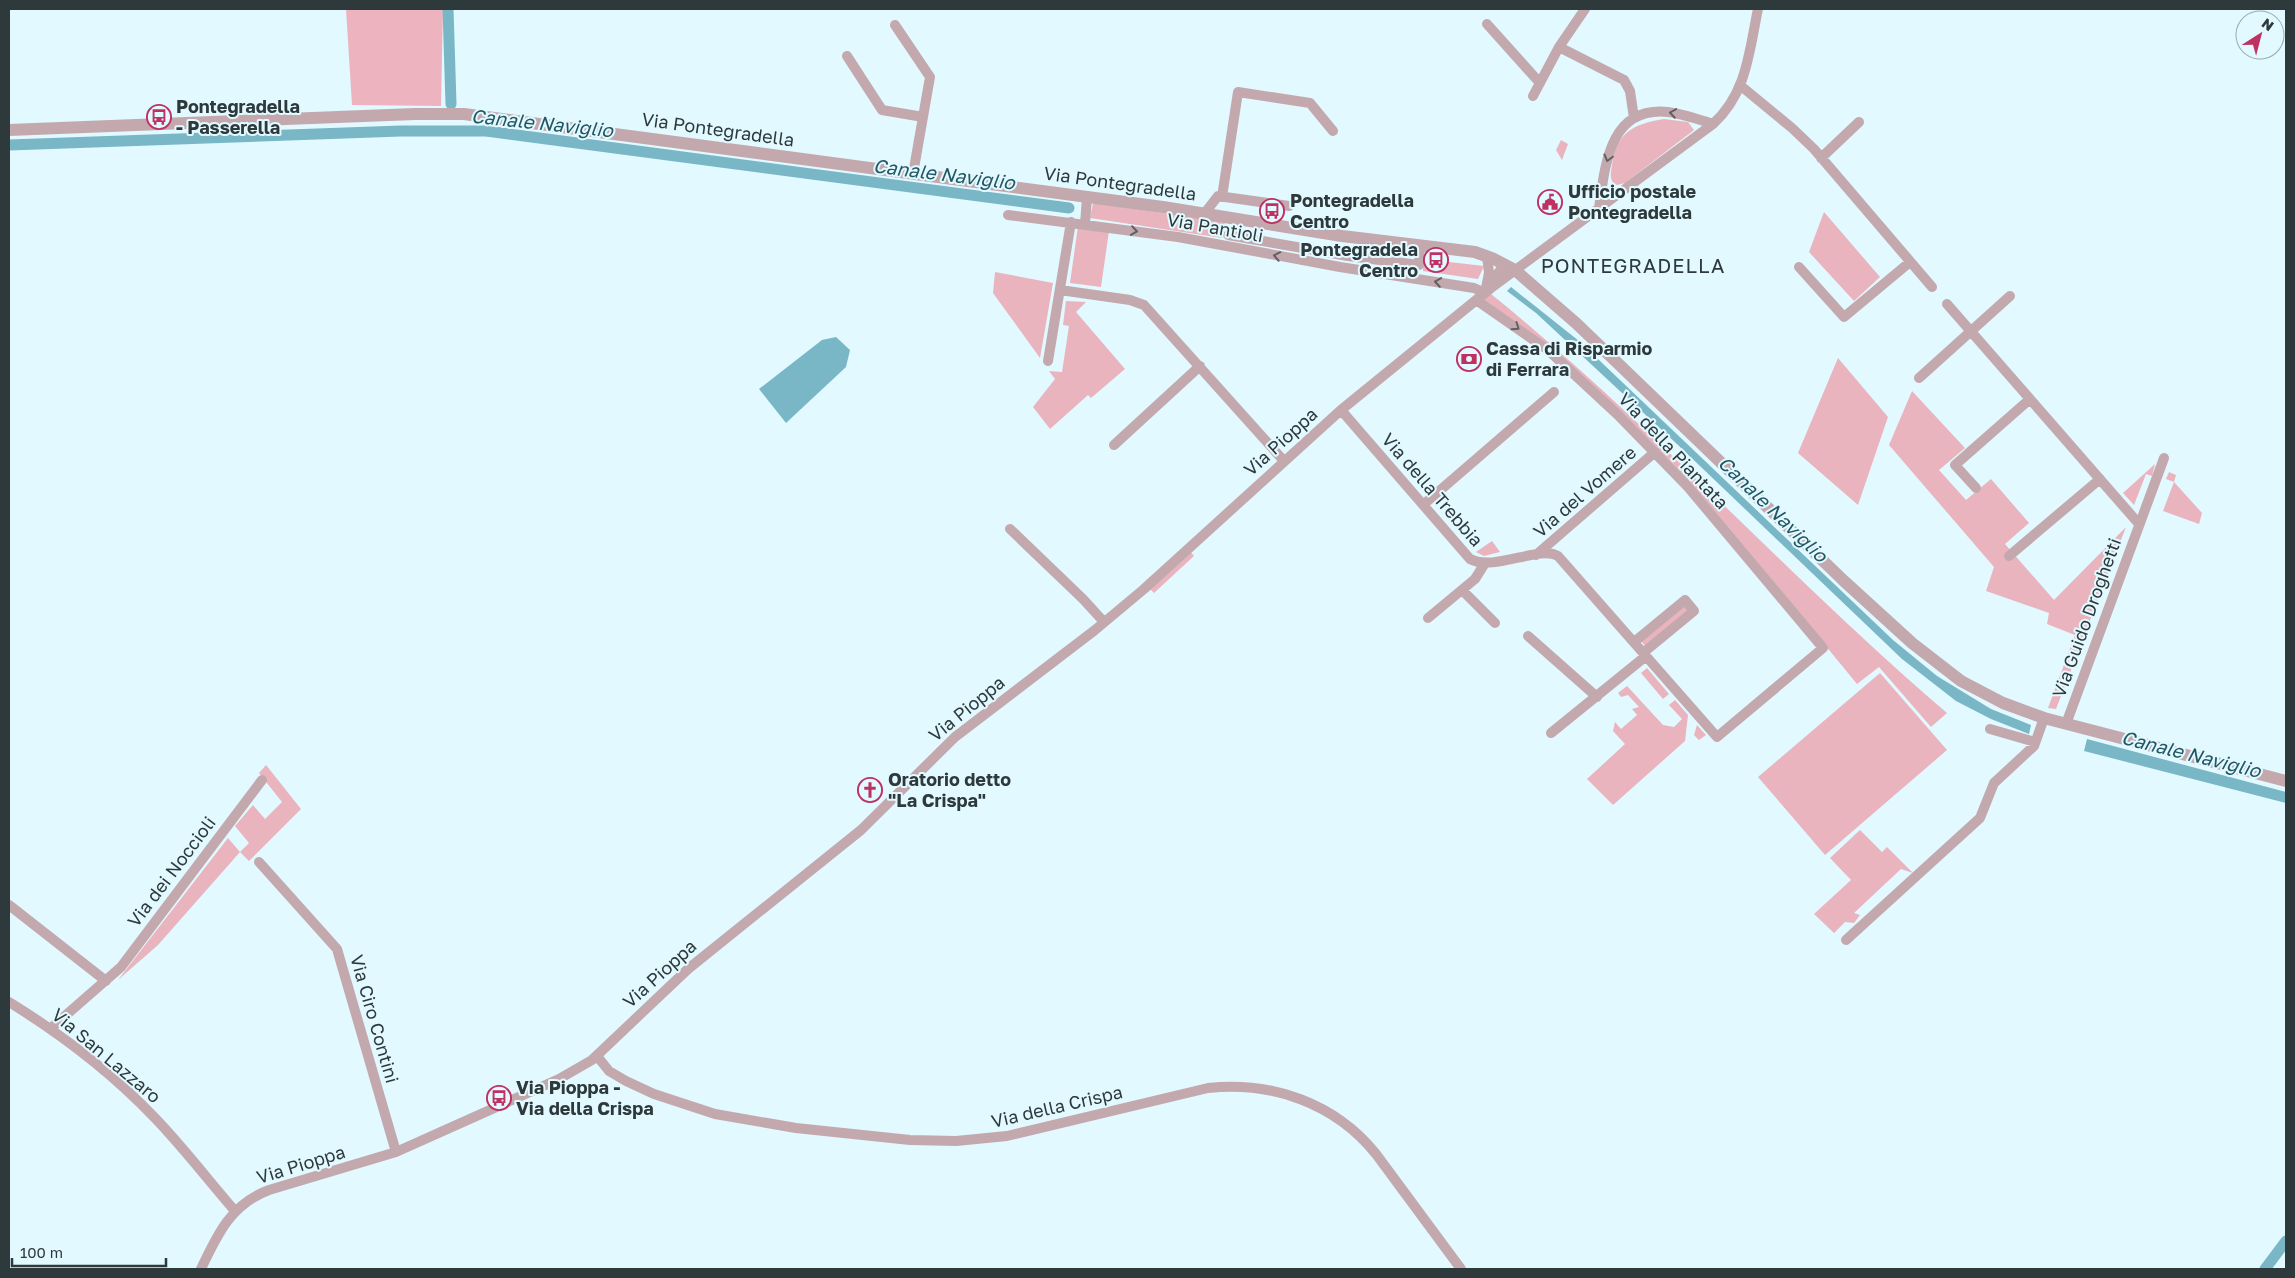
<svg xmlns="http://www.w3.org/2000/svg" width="2295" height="1278" font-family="'Golos Text',sans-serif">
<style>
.green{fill:#eab4bf}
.forest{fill:#edb4c0}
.water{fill:#79b7c7}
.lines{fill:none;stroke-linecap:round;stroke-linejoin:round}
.canal{stroke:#79b7c7;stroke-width:11}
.minor{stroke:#c3a9ae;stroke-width:10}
.tertiary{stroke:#c3a9ae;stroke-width:12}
.oneway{stroke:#626064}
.labels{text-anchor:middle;stroke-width:4;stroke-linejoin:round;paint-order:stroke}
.poi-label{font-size:18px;font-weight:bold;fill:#2e393c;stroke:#e1f9ff;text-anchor:start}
.street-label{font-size:18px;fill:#2e393c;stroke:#e1f9ff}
.water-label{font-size:19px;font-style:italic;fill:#225763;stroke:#e1f9ff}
.quarter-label{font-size:20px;letter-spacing:1px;fill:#2e393c;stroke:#e1f9ff}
</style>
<rect width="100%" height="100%" fill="#e1f9ff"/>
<path class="green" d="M1664,119L1688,122L1694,130L1625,183L1617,185L1614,184C1609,178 1611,172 1612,165C1617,132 1633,124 1664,119Z
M1561,140L1568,144L1562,160L1556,150Z
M1093,203L1225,222L1222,238L1090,218Z
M1824,212L1880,277L1854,301L1809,252Z
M1078,226L1109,231L1101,287L1070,283Z
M1423,259L1484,266L1478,279L1423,271Z
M995,272L1053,283L1040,358L993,293Z
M1491,294C1652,424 1790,579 1947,713L1931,727L1879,667L1857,684L1774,583L1669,461L1581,374L1480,299Z
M1066,301L1086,302L1076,312L1125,369L1091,398L1088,395L1050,429L1033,407L1055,379L1049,371L1062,372L1069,326L1063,325Z
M1838,358L1888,417L1858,505L1798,453Z
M1912,391L1965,448L1939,470L1966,500L1991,479L2029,523L2005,544L2054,600L2126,527L2056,709L2048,708L2075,635L2047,624L2049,613L1986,591L1994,567L1889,445Z
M2155,464L2152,476L2146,474L2134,505L2123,493Z
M2169,472L2176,475L2174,482L2202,513L2199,524L2163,511L2174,482L2166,479Z
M1492,541L1500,552L1484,556L1476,552Z
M1190,551L1194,556L1154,593L1150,589Z
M1684,605L1689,612L1646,647L1641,641Z
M1647,668L1669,694L1663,699L1641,673Z
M1880,673L1947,750L1825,855L1758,777Z
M1627,686L1663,725L1674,727L1682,719L1669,705L1675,700L1688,715L1685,741L1613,805L1587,779L1625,744L1613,731L1615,722L1621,729L1637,715L1632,709L1639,707L1628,695L1621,697L1618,693Z
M1697,725L1706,735L1699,740L1694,735Z
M266,765L301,809L249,861L240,852L158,945L118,980L228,838L240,852L249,843L235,826L253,805L265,819L282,802L259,773Z
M1860,830L1882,852L1887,847L1913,873L1901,869L1854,913L1860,915L1854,923L1845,922L1834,933L1814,914L1851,880L1830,858Z"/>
<path class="forest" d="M346,9H443L441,106L352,105Z"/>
<path class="water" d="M1511,287L1579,341L1893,640L1937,676L1991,709L2031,725L2029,734L1991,719L1956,701L1902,659L1678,445L1536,313L1507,291Z
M836,337L850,350L846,367L786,423L759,389L822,340Z
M2087,739L2286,792V803L2084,751Z"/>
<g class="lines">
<path class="canal" d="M448,9L451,104
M9,145L401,131H486L1069,208
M2265,1269L2286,1241"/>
<path class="minor" d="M1487,24L1540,83
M895,25L930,77L913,174
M1559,47L1624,80L1630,91L1634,118
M847,56L882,110L923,117
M1741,86L1792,128L1814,149L1932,287
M1533,96L1559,47L1585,9
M1821,158L1859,122
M1222,197L1238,92L1310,103L1333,131
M1599,208C1605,166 1609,106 1668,112C1683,114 1698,119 1713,124
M1204,214L1218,196L1289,206
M1008,215L1178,237L1340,267L1474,288L1485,293
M1085,224L1087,197
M1228,235L1348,256L1419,265L1420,245
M1799,267L1844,317L1910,262
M1489,285L1505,264
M1060,290L1130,300L1144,305L1284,461
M1485,293L1489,273L1487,256
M1947,304L2139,524
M1048,361L1071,222
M1919,378L2010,296
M1341,410L1470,559C1494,572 1539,545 1558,556L1717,737L1823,648L1688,487L1618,415L1548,350L1476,300
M1114,445L1200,366
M1976,488L1955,465L2030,399
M1423,505L1554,392
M1010,529L1083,599L1104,622
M1536,555L1655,452
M2009,556L2100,479
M1462,590L1495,623
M1428,618L1475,579L1485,563
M1528,636L1597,697
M1634,642L1685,600L1694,611L1643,653
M2066,724L2164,458
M1990,729L2035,742
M1551,733L1646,656
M259,862L337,949L396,1152
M9,905L106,981
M1846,940L1980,818L1994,783L2034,746L2044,718
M9,1002C61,1034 113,1074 155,1118C183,1147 208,1180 235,1211
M50,1029L121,967L262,780
M597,1056L609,1071L626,1081L654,1094L715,1114L796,1128L910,1140L956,1141L1007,1136L1208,1088C1272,1081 1335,1103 1376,1154L1461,1269
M201,1269C217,1235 231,1204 269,1190L396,1152L559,1079L592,1060L688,969L861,830L955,737L1095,630L1144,589L1341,410L1491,288L1713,124C1747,93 1749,52 1758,9"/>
<path class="tertiary" d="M9,130L415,114H464L1163,207L1342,236L1475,252L1494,259L1515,270L1577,324L1844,581L1912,643L1961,681L2003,703L2044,718L2286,781"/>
</g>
<defs><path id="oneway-chevron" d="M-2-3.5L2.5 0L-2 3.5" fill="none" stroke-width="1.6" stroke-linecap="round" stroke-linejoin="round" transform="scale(1.25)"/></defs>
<g class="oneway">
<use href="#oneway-chevron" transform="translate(1673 113) rotate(-171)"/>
<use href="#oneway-chevron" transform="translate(1608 158) rotate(105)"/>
<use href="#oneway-chevron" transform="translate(1134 231) rotate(8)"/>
<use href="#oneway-chevron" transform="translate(1277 256) rotate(-169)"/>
<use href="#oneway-chevron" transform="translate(1438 282) rotate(-171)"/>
<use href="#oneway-chevron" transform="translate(1516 327) rotate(35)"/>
</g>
<defs>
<symbol id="bus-ring" viewBox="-11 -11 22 22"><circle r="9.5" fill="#e1f9ff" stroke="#be3161" stroke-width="1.5"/><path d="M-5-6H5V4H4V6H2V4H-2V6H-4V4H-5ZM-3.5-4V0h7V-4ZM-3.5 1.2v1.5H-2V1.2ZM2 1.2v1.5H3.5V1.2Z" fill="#be3161"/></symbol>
<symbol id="civic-ring" viewBox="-11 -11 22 22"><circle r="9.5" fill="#e1f9ff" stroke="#be3161" stroke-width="1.5"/><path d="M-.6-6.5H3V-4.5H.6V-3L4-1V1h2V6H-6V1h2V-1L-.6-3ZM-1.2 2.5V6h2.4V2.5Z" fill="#be3161"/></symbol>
<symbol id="bank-ring" viewBox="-11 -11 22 22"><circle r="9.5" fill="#e1f9ff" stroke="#be3161" stroke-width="1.5"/><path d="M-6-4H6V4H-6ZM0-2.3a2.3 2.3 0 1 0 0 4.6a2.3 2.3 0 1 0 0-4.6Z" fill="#be3161"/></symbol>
<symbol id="church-ring" viewBox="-11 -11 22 22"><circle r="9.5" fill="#e1f9ff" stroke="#be3161" stroke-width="1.5"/><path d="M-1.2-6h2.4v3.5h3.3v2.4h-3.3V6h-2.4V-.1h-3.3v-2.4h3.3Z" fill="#be3161"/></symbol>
</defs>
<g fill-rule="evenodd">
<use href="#bus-ring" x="145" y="103" width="28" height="28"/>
<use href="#civic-ring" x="1536" y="188" width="28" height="28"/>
<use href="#bus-ring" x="1258" y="197" width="28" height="28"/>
<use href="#bus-ring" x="1422" y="246" width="28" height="28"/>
<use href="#bank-ring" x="1455" y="345" width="28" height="28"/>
<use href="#church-ring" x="856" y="776" width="28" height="28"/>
<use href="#bus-ring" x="485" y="1084" width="28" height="28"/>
</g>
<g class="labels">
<g class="poi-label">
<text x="176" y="113">Pontegradella<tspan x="176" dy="21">- Passerella</tspan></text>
<text x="1568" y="198">Ufficio postale<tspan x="1568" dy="21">Pontegradella</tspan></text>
<text x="1290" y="207">Pontegradella<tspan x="1290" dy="21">Centro</tspan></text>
<text x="1418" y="256" text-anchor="end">Pontegradela<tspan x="1418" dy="21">Centro</tspan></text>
<text x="1486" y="355">Cassa di Risparmio<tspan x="1486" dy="21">di Ferrara</tspan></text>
<text x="888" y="786">Oratorio detto<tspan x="888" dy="21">"La Crispa"</tspan></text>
<text x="516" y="1094">Via Pioppa -<tspan x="516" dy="21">Via della Crispa</tspan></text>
</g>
<g class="street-label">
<text transform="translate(718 130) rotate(8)" y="6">Via Pontegradella</text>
<text transform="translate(1120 184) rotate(8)" y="6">Via Pontegradella</text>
<text transform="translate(1215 228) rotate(10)" y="6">Via Pantioli</text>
<text transform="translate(1281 442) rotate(-42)" y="6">Via Pioppa</text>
<text transform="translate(1673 451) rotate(47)" y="6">Via della Piantata</text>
<text transform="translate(1432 490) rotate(49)" y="6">Via della Trebbia</text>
<text transform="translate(1585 492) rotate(-41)" y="6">Via del Vomere</text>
<text transform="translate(2087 618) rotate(-70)" y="6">Via Guido Droghetti</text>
<text transform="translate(967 709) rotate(-39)" y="6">Via Pioppa</text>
<text transform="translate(172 872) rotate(-53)" y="6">Via dei Noccioli</text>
<text transform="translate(660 974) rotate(-42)" y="6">Via Pioppa</text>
<text transform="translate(374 1019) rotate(74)" y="6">Via Ciro Contini</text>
<text transform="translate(106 1056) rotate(40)" y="6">Via San Lazzaro</text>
<text transform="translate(1057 1107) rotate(-13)" y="6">Via della Crispa</text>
<text transform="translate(301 1165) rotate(-17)" y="6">Via Pioppa</text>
</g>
<g class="water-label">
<text transform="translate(542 123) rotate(6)" y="7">Canale Naviglio</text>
<text transform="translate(944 174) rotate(7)" y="7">Canale Naviglio</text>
<text transform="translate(1773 509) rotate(44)" y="7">Canale Naviglio</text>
<text transform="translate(2191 754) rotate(14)" y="7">Canale Naviglio</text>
</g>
<g class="quarter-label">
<text x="1633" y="273">PONTEGRADELLA</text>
</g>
</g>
<rect width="2295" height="1278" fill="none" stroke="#2e393c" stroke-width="20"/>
<g transform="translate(2260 35) rotate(36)"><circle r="24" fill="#e1f9ff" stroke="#99acb1"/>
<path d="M0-4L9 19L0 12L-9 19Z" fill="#be3161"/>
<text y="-8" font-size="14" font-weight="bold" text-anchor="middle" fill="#2e393c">N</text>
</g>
<path d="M12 1258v8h154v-8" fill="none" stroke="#2e393c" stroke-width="2.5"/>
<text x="20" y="1258" font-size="15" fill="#2e393c" stroke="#e1f9ff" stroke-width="4" paint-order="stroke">100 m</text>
</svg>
